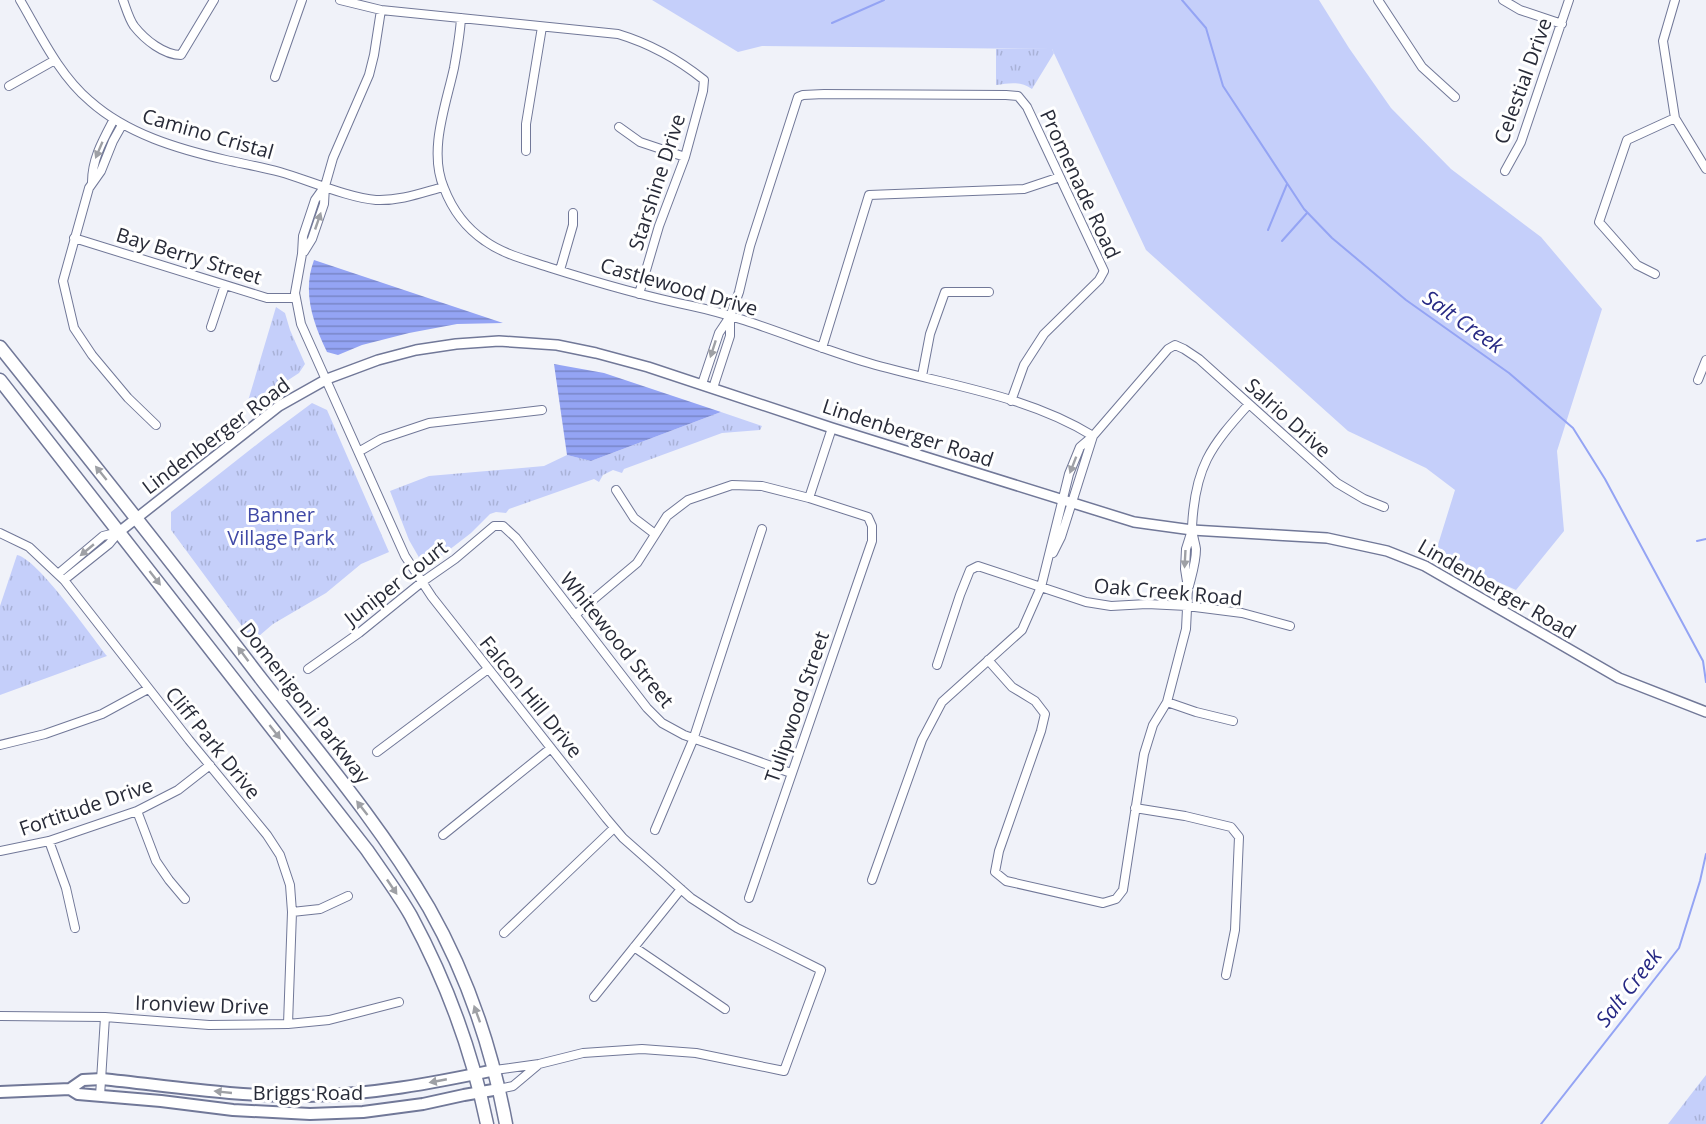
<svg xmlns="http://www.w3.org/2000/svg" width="1706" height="1124" font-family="'Open Sans',sans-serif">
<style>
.grass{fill:#c5cffa}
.park{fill:url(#park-tufts)}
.water{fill:url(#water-rules)}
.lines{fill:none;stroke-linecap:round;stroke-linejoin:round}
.stream{stroke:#94a4f4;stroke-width:2}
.minor-casing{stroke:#717898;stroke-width:10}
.tertiary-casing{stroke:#717898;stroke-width:12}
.secondary-casing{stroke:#717898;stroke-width:14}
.primary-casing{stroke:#717898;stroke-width:15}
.minor{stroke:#fff;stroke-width:8}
.tertiary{stroke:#fff;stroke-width:9}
.secondary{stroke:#fff;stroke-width:10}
.primary{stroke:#fff;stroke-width:12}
.oneway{fill:#9ea0a5}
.labels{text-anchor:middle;stroke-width:6;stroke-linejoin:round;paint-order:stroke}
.street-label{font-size:20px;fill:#282b38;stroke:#fff}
.park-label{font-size:20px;fill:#4049a6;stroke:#fff}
.water-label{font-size:21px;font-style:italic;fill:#272984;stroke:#fff}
</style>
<defs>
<pattern id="park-tufts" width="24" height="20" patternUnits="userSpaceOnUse" patternTransform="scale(1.5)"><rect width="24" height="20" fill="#c5cffa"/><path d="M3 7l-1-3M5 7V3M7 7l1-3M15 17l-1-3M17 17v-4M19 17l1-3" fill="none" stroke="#a9b2d7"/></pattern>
<pattern id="water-rules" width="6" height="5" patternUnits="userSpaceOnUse" patternTransform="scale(1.5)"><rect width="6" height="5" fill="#94a4f4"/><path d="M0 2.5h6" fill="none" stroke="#7986c7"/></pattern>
</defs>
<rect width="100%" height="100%" fill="#f0f2f9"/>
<path class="grass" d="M652,0H1319L1349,48L1391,108L1451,169L1541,237L1602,309L1557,451L1564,531L1516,590L1482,575L1436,551L1455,490L1426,468L1348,431L1146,250L1052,49L762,46L738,52Z"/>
<path class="park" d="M996,49H1052L1054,53L1032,89C1020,81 1010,83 996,85Z
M276,307L285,313L290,330L305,364L299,373L250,405L248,401Z
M312,403L327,410L389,552L361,564L326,593L273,624L253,641L171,530V512L265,438Z
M721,412L762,426L760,430L722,433L624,469L622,473L613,470L603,475L599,482L594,479L509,509L506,513L496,512L490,514L471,533L431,564L421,561L409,540L390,491L429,476L544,466L567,455L591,461Z
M17,555C38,559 91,636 107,656L0,695V606Z
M1706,1075V1124H1668Z"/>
<path class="water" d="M314,260L503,323L457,324L409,333L362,345L338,355L327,352C313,323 302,292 314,260Z
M554,364L604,373L721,412L591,461L567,455Z"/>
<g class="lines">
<path class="stream" d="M1182,0L1206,28L1223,86L1304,209L1332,238L1406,300L1509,373L1573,428L1605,479L1703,661L1706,682
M832,23L884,0
M1268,230L1287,184
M1282,241L1307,213
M1697,541L1706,539
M1541,1124L1679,948L1700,881L1706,854"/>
<defs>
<path id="minor" d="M20,0C40,34 59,75 90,101C127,134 178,149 226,160C244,164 262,167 280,172C308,180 349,198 376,200C400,201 421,193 443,187
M123,0C126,8 129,19 134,26C145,40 164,55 181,55L214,0
M340,0L381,10L618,34C648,43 679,60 704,80L703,91L685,157L659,226L639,294
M1378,0L1422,67L1455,97
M1503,0L1520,10L1562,24
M1675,0L1663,41L1675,118L1706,169
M461,18C460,35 457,51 454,68C446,105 428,151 444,188C452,209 466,228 485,241C503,254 527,260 548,267C595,282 643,296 692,306C753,319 810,346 869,363C944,385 1025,394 1093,436
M275,77L302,0
M9,86L55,60
M122,125L113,141L101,171L89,188L63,281L74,328L92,355L128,398L156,425
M619,127L640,142L685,157
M526,151V124L542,27
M1505,171L1521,142L1569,0
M92,182C92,159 103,140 114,119
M325,186L315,200L303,236L302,254L295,293L301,324L405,556L432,597L606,818L623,838L691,898L737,928L821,970L784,1071L696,1053L642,1049L583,1053L539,1064L495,1070
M74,238L267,298H296
M304,252L312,239L324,204L325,186L333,158L369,75L374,55L381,10
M560,270L573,225V213
M1655,274L1637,265L1599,222L1627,140L1675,118
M211,327L225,285
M822,348L869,195L1024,189L1060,177
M922,376L930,334L945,292H989
M1698,380L1706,360
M702,384L719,333L729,318
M713,388L730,336V317L739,292L750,246L798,97L803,95L824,94L1006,95L1018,96L1027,107L1104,271L1099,280L1044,334L1024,365L1011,401
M360,451L381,439L429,423L542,410
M616,490L634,518L655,534
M809,498L832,428
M0,533L29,547L64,580L189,740L267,835L280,855L290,885L292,912L288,1024
M1053,553L1061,537L1093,436
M58,574L103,536L119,532
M64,580L109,544L119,532
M1189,586C1192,574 1196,562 1196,549C1195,542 1192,534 1192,527C1195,467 1210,447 1249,404
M575,615L637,563L667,516L688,500L732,485L762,486L809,498L868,517L872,526V541L749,898
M988,660L1012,687L1035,701L1045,714L1041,731L999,851L995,872L1006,881L1103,903L1116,899L1123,890L1144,754L1153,725L1167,702L1186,629L1188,588L1185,569L1186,549L1192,530
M937,665L960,595L970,570L978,566L1086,602L1111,606L1147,604L1187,606L1242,613L1290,626
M308,669L359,633L422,582L455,559L494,526H503L516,538L647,708L662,723L684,735L791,773
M1167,702L1196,712L1233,721
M0,745L45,734L102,714L148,689
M377,752L488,669
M1135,808L1185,816L1231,827L1239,837L1235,930L1226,975
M137,811L156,861L169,880L185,899
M655,830L693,740L762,529
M443,835L551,748
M49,841L66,888L75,928
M0,851L49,841L137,811L178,790L210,765
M872,880L922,740L942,702L1022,630L1041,587L1069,474L1080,447L1093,436L1168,349L1175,345L1184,349L1199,359L1337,483L1364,499L1384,507
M292,912L320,909L348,896
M504,933L614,828
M634,947L725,1009
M594,997L681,889
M0,1016L105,1017L209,1025L288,1024L329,1020L399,1002
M499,1089L513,1086L538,1065
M100,1096L105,1017"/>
<path id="tertiary" d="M119,532L279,406L327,379L378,360L416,350L456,344L499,341L557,345L596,353L648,367L832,428L1134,522L1192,530L1327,538L1387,551L1425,566L1619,678L1706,712"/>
<path id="secondary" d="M70,1089L78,1094L161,1101L233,1110L310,1114L363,1112L423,1104L464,1095L499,1089
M0,1092L70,1089L83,1080L102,1079C170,1086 238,1097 306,1096C370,1095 433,1083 495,1070"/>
<path id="primary" d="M0,347C88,457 176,567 262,680C320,754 381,826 429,908C467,975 492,1049 506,1124
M0,380L367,850C382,872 398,893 411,916C446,981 472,1051 487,1124"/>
</defs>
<use href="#minor" class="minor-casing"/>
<use href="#tertiary" class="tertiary-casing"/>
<use href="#secondary" class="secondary-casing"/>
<use href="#primary" class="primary-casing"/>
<use href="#minor" class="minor"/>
<use href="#tertiary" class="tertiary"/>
<use href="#secondary" class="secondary"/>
<use href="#primary" class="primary"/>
</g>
<defs><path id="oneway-solid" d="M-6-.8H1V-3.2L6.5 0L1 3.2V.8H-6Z" transform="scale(1.5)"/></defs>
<g class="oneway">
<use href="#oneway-solid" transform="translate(99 150) rotate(113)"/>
<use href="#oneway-solid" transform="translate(318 221) rotate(-71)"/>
<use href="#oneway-solid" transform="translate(713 349) rotate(108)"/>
<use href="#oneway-solid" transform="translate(1073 465) rotate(111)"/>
<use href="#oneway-solid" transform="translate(101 473) rotate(-129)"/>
<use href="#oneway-solid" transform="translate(87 550) rotate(140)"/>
<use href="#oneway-solid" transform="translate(1185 559) rotate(93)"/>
<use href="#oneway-solid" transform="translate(155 578) rotate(52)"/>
<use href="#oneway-solid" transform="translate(243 654) rotate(-127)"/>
<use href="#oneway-solid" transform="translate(275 732) rotate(52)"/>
<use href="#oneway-solid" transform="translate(362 808) rotate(-128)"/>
<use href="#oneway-solid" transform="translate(392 887) rotate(56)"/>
<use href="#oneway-solid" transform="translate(477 1014) rotate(-110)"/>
<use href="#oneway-solid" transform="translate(438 1081) rotate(169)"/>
<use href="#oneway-solid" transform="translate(223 1092) rotate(-174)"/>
</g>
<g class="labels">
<g class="street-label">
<text transform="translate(1523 81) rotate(-70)" y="7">Celestial Drive</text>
<text transform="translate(208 134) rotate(16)" y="7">Camino Cristal</text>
<text transform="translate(657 182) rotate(-72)" y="7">Starshine Drive</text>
<text transform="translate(1080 184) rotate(65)" y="7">Promenade Road</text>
<text transform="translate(189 256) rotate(17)" y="7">Bay Berry Street</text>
<text transform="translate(679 287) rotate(16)" y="7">Castlewood Drive</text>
<text transform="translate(1288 418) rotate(42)" y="7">Salrio Drive</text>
<text transform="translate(908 433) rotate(18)" y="7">Lindenberger Road</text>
<text transform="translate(216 436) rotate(-37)" y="7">Lindenberger Road</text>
<text transform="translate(396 583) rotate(-38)" y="7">Juniper Court</text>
<text transform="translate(1497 589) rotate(30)" y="7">Lindenberger Road</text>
<text transform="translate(1168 592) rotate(5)" y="7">Oak Creek Road</text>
<text transform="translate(617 640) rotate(51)" y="7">Whitewood Street</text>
<text transform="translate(531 697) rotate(51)" y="7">Falcon Hill Drive</text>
<text transform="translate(305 703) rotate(52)" y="7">Domenigoni Parkway</text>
<text transform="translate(797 707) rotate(-71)" y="7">Tulipwood Street</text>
<text transform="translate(213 743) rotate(51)" y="7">Cliff Park Drive</text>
<text transform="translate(86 807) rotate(-19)" y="7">Fortitude Drive</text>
<text transform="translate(202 1005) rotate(2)" y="7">Ironview Drive</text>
<text x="308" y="1100">Briggs Road</text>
</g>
<g class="park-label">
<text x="281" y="522">Banner<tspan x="281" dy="23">Village Park</tspan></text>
</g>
<g class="water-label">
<text transform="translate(1463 322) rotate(35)" y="7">Salt Creek</text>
<text transform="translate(1629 988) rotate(-52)" y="7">Salt Creek</text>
</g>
</g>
</svg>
